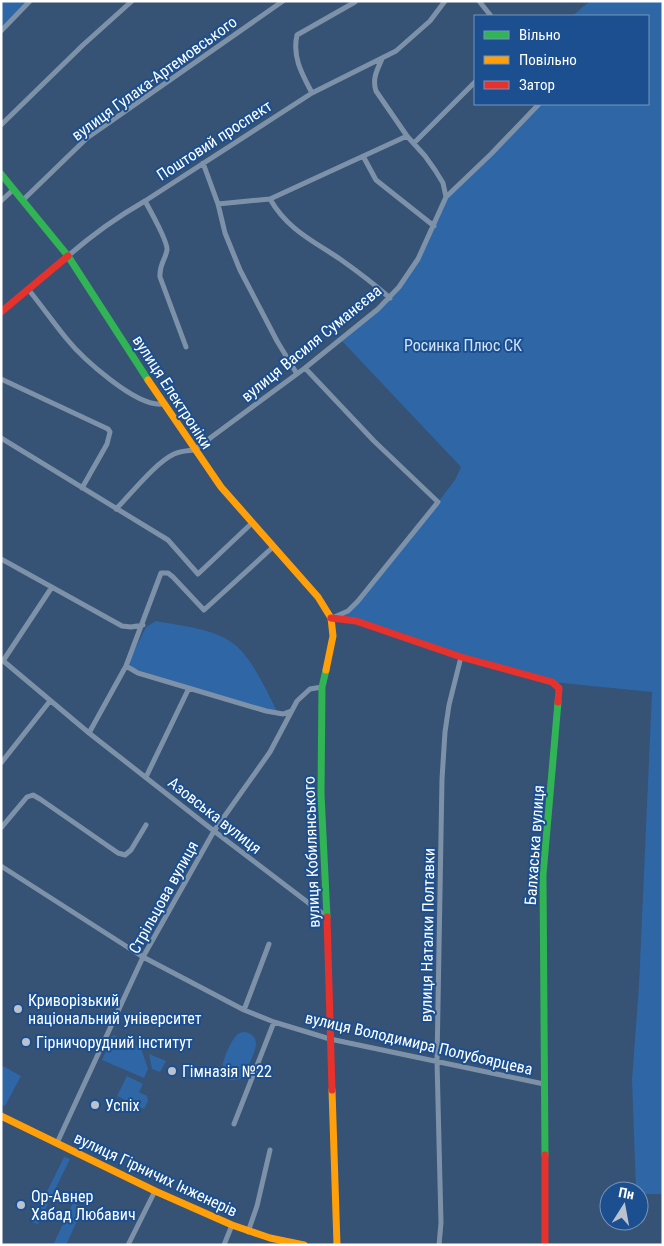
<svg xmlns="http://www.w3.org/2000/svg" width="664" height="1246" font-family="'Roboto Condensed',sans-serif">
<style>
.green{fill:#2f66a5}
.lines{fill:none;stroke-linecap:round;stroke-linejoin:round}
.street{stroke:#7d92a8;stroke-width:5}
.fast{stroke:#30b455;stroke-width:7}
.slow{stroke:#ff9f0a;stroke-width:7}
.jam{stroke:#e5322d;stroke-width:7}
.poi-dot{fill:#b9c2ce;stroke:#1b4f8f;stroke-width:2}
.labels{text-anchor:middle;stroke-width:4;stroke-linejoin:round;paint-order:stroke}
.street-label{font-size:16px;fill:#fff;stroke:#1b4f8f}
.park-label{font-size:16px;fill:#cfe3fa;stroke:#1b4f8f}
.poi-label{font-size:16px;fill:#fff;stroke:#1b4f8f;text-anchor:start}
</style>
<rect width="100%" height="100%" fill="#365274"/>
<path class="green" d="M4,1H30L1,31V5Z
M590,1H663V1194H639V1191H636L632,1080L639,985L652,692L552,682L345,618L342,614L348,611L438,502L455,480L461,467L341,340L378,309L411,271L446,197L539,104H648V16H572Z
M156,621C181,626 213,628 234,644C253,659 267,692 278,713L188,687L133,668L128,663L146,627Z
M246,1032C262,1037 255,1051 250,1062C248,1067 247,1074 243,1077C239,1080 236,1080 231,1080L223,1074C220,1065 229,1044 235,1037C238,1033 241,1032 246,1032Z
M113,1035L141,1048L148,1069L144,1078L102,1060Z
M149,1054L166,1061L160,1072L152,1069Z
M1,1065L21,1076L5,1106L1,1104Z
M127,1076L143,1084L139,1092L147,1096L148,1101L144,1109L117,1096Z
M64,1157L70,1159L38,1224L32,1222Z
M73,1203L83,1208L66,1245H53Z"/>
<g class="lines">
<path class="street" d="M479,1L491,16
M1,31L30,1
M312,93C302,74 292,57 297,35L355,2
M1,125L83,45L132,1
M414,143L475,82
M363,156L376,180L434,226
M203,163L218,204L225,233L240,270L277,341L297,374
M446,197L491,154L539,104
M270,199C287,229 313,241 340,259C357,271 374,284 390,298
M23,200L87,138L283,1
M1,201L14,189
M145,201C150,210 168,242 167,250C165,261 159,264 160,277L186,347
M218,204L270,199L407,136
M68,256C92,235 117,217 145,201L312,93L396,51L430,21L445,1
M28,289C41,305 53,322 66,338C82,358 137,408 163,404
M305,368L374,441L438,502L358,601L348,611L332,618
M1,379L108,429L110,432L107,444L82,488
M1,438L168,540L198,574L252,523
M116,509C132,493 155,463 174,454C181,451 187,451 194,450L305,368L378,309L399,287L418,259L446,197L443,183L435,170L425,156L407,136L376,91C372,79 377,70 382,59
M1,559L122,626L131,627L143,625
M1,659L89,733L214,831L327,917
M3,661L52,587
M126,666L138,673L266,711L283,714L291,711
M89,733L126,666L161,573H168L173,577L204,610L273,547
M1,763L50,701
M146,777L189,688
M1,828L27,797L33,795L40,799L118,853L125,855L131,850L146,825
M1,866L143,957L244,1010L274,1022L330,1039L544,1084
M244,1010L269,944
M234,1124L274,1022
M57,1143L143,957L214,831L270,752L297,701L310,689L322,687
M248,1232L257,1206L270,1150
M128,1245L155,1191
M224,1245L232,1225
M439,1245L441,1223L437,1061L442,779L445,732L449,705L461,657"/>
<path class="fast" d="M1,174L68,256L148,380
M326,670L322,687L321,794L327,917
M545,1155L543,875L558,702"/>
<path class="slow" d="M148,380L221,487L318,597L331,618L333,636L326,670
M332,1090L337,1245
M1,1116L155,1191L232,1225L270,1238L304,1245"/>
<path class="jam" d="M1,312L68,256
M331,618L356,621L461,657L552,682L559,688L558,702
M327,917L332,1090
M545,1155V1245"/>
</g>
<g class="poi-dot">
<circle cx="18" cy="1009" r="5"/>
<circle cx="26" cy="1042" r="5"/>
<circle cx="172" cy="1071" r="5"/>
<circle cx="95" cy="1105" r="5"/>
<circle cx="21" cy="1205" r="5"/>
</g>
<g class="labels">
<g class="street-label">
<text transform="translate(154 78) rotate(-36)" y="6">вулиця Гулака-Артемовського</text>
<text transform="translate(214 140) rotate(-33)" y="6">Поштовий проспект</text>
<text transform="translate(311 343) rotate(-39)" y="6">вулиця Василя Суманєєва</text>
<text transform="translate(173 392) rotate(57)" y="6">вулиця Електроніки</text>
<text transform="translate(215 815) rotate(38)" y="6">Азовська вулиця</text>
<text transform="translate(534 845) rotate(-86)" y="6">Балхаська вулиця</text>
<text transform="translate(311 852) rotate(-92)" y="6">вулиця Кобилянського</text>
<text transform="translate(163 897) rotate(-61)" y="6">Стрільцова вулиця</text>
<text transform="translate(427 935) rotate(-89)" y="6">вулиця Наталки Полтавки</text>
<text transform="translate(419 1043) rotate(13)" y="6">вулиця Володимира Полубоярцева</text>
<text transform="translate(156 1174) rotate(25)" y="6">вулиця Гірничих Інженерів</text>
</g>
<g class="park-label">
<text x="463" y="351">Росинка Плюс СК</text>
</g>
<g class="poi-label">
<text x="28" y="1006">Криворізький<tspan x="28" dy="18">національний університет</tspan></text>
<text x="36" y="1048">Гірничорудний інститут</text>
<text x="182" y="1077">Гімназія №22</text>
<text x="105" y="1111">Успіх</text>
<text x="31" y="1202">Ор-Авнер<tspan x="31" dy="18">Хабад Любавич</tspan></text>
</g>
</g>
<rect width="664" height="1246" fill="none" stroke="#ffffff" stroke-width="5"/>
<rect x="474" y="15" width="175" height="90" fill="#1b4f8f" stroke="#7695bc"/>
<rect x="484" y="31" width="25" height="8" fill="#30b455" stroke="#7695bc"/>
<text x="519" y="40" font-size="15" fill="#ffffff">Вільно</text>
<rect x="484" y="56" width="25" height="8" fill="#ff9f0a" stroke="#7695bc"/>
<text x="519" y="65" font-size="15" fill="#ffffff">Повільно</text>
<rect x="484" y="81" width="25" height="8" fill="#e5322d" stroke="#7695bc"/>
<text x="519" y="90" font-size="15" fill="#ffffff">Затор</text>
<g transform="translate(624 1206) rotate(11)"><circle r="24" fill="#1b4f8f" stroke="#7695bc"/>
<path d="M0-4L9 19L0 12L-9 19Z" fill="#b9c2ce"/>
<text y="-8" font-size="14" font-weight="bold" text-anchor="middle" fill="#ffffff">Пн</text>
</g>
</svg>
